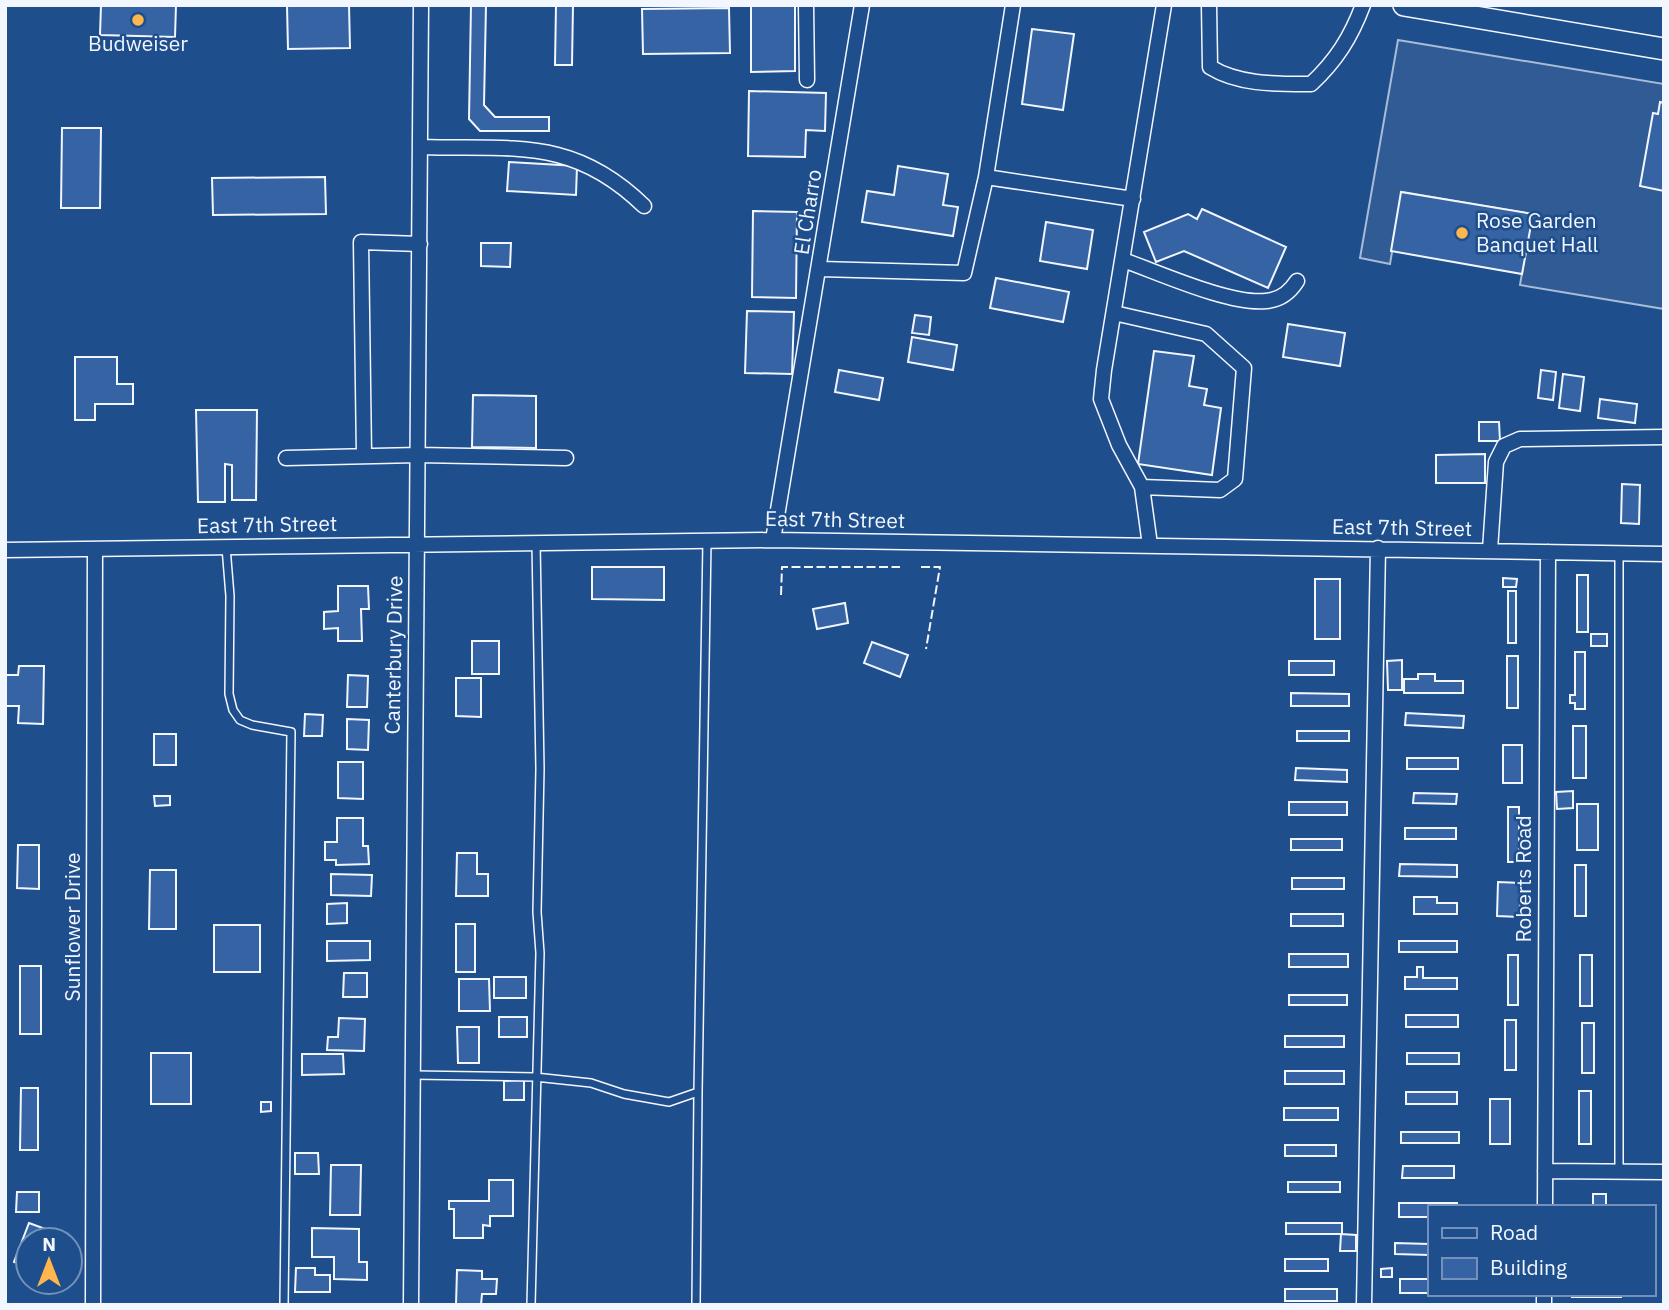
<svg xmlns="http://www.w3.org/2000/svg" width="1669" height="1310" font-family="'IBM Plex Sans',sans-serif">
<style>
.parking{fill:#305b95;stroke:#a8bbd7;stroke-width:2}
.building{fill:#3563a3;stroke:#f2f6ff;stroke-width:2}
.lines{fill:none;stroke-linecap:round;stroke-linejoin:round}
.lane-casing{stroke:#f2f6ff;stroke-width:10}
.street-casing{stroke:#f2f6ff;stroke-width:17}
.secondary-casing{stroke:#f2f6ff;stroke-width:24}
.lane{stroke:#1f4e8c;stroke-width:7}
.street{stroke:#1f4e8c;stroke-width:14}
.secondary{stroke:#1f4e8c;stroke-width:21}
.fence{stroke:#f2f6ff;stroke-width:2;stroke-dasharray:9 3.5;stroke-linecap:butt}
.poi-dot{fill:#ffb74d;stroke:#1f4e8c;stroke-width:2.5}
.labels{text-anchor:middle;stroke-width:5;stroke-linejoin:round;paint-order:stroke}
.poi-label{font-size:21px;fill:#f2f6ff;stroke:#1f4e8c}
.street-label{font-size:21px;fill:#f2f6ff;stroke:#1f4e8c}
</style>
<rect width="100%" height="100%" fill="#1f4e8c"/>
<path class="parking" d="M1398,40L1664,84V309L1520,285L1532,214L1402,192L1390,264L1360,258Z"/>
<path class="building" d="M101,5H176L175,37L100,35Z
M349,5L350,48L288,49L287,6Z
M471,5H486L484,105L495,117H549V131H480L469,119Z
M556,5H573L572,65H555Z
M751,5H795V71L751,72Z
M729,8L730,53L643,54L642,9Z
M1032,29L1074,34L1063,110L1022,104Z
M749,91L826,93L825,131L806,130L805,157L748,156Z
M1660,102L1664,103V191L1640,186L1653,113L1658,114Z
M62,128H101L100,208H61Z
M509,162L577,166L576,195L507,191Z
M898,166L948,174L943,205L958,207L953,236L862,222L867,191L894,195Z
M325,177L326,214L213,215L212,178Z
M1401,192L1533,214L1522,274L1391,251Z
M1202,209L1286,247L1268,288L1184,251L1156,262L1144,232L1188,214L1197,219Z
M753,211L797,212L796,298L752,297Z
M1046,222L1093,230L1087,269L1040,261Z
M481,243H511L510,267L481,266Z
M996,278L1069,292L1063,322L990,308Z
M747,311L794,312L792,374L745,373Z
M915,315L931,317L929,335L912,333Z
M1288,324L1345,333L1340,366L1283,357Z
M912,337L957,345L953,370L908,362Z
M1154,351L1194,356L1189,386L1207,389L1204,405L1221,408L1212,475L1138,464Z
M75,357H117V384H133V404H95V420H75Z
M839,370L883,378L879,400L835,392Z
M1541,370L1556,372L1553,400L1538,398Z
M1563,374L1584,377L1580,411L1559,408Z
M473,395L536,396V448L472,447Z
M1600,399L1637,404L1635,423L1598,418Z
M196,410H257L256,500H232V465L225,464V502H198Z
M1479,422H1499L1500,441H1479Z
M1485,454V483H1436V455Z
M1622,484L1640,485L1639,524L1621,523Z
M592,567H664V600L592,599Z
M1577,575H1588V632H1577Z
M1503,578L1517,579L1516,587H1503Z
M1315,579H1340V639H1315Z
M338,586H368L369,609H361L362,641H338V628L324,629V612L338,611Z
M1508,591H1516V643H1508Z
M845,603L848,623L817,629L813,609Z
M1591,634H1607V646H1591Z
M472,641H499V674H472Z
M872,642L908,655L900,677L864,663Z
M1575,652H1585V709H1575V703H1570V695H1575Z
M1507,656H1518V708H1507Z
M1402,660V690H1388L1387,661Z
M1289,661H1334V675H1289Z
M19,666H44L43,724L18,723L19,706H5V675H18Z
M1418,674H1435V681H1463V693H1404V679H1418Z
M348,675L368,676L367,707H347Z
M456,678H481V717L456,716Z
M1291,693L1349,694V706H1291Z
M1406,713L1464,716L1463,728L1405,725Z
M305,714L323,715L322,736H304Z
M347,719L369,720L368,750L347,749Z
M1573,726H1586V778H1573Z
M1297,731H1349V741H1297Z
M154,734H176V765H154Z
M1503,745H1522V783H1503Z
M1407,758H1458V769H1407Z
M338,762H363V799L338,798Z
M1296,768L1347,770V782L1295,780Z
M1573,791V808L1557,809L1556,792Z
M1414,793L1457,794L1456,804L1413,803Z
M154,796H170V805L155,806Z
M1289,802H1347V815H1289Z
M1577,804H1598V850H1577Z
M1508,807H1519V862H1508Z
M337,818H363V846H368L369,864L336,865V860H325V842H337Z
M1405,828H1456V839H1405Z
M1291,839H1342V850H1291Z
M18,845H39V889L17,888Z
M457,853H477V874H488V896H456Z
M1400,864L1457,865V877L1399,876Z
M1575,865H1586V916H1575Z
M150,870H176V929H149Z
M331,874L372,875L371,896L331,895Z
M1292,878H1344V889H1292Z
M1498,882L1521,883L1520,917L1497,916Z
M1414,897H1437V903H1457V914H1414Z
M347,903V923L327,924V904Z
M1291,914H1343V926H1291Z
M456,924H475V972H456Z
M214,925H260V972H214Z
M327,941H370V960L327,961Z
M1399,941H1457V952H1399Z
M1289,954H1348V967H1289Z
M1508,955H1518V1005H1508Z
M1580,955H1592V1006H1580Z
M20,966H41V1034H20Z
M1417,967H1423V978H1457V989H1405V977H1417Z
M344,973H367V997H343Z
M494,977H526V998H494Z
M459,979H489L490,1011H459Z
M1289,995H1347V1005H1289Z
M1406,1015H1458V1027H1406Z
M499,1017H527V1037H499Z
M339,1018L365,1019L364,1051L327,1050L328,1037H338Z
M1505,1020H1516V1070H1505Z
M1582,1023H1594V1073H1582Z
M457,1027H479V1063H458Z
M1285,1036H1344V1047H1285Z
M151,1053H191V1104H151Z
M1407,1053H1459V1064H1407Z
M302,1054H343L344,1074L302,1075Z
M1285,1071H1344V1084H1285Z
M524,1080V1100H504V1081Z
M21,1088H38V1150H20Z
M1579,1091H1591V1144H1579Z
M1406,1092H1457V1104H1406Z
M1490,1099H1510V1144H1490Z
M261,1102H271V1111L261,1112Z
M1284,1108H1338V1120H1284Z
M1401,1132H1459V1143H1401Z
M1285,1145H1336V1156H1285Z
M295,1153H318L319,1174H295Z
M331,1165H361L360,1215H330Z
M1403,1166H1454V1178H1402Z
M489,1180H513V1216H490V1226L483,1225V1238H454V1209H449V1201H489Z
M1288,1182H1340V1192H1288Z
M17,1192H39V1212H16Z
M1593,1194H1606V1207H1593Z
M1399,1203H1457V1207H1429V1217H1399Z
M29,1223L51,1231L48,1240H28V1267L14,1262Z
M1286,1223H1342V1234H1286Z
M312,1228L359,1229V1262H367V1280L334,1279V1257H312Z
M1341,1234L1356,1235V1251H1340Z
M1395,1243L1429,1244V1255L1395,1254Z
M1285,1259H1328V1271H1285Z
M296,1268H315V1275H330V1292H295Z
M1392,1268V1277H1381V1269Z
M457,1270L482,1271V1279H497L496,1294H482L481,1305H456Z
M1400,1279H1429V1293H1400Z
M1285,1289H1337V1301H1285Z
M1572,1294H1621V1297H1572Z"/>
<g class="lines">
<defs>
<path id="lane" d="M226,547L230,596L229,694L233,710L240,720L252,725L291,732L284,1305
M413,1075L535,1077L591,1083L624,1094L669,1102L698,1092L707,541
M1619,1172V554
M531,1305L540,953L537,912L540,769L536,543
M696,1305L698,1092"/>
<path id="street" d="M806,5L807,80
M1209,5L1210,67C1239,85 1277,84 1311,84C1336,61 1351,37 1363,5
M421,147C513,150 572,136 644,206
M986,177L1133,199
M1123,260C1160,273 1230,305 1266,301C1280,300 1290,292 1297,281
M820,269L964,273L986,177L1013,5
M1114,313L1206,334L1244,368L1235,479L1220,490L1142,487L1119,445L1101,399L1104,370L1164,5
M364,456L361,242L420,244
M286,458L418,455L566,458
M1142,487L1150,545
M773,540L862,5
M5,550L773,540L1664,554
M1490,550L1496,462L1504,446L1520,439L1664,437
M1545,1171L1664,1172
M1545,1207L1548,552
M93,1305L95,549
M411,1305L421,5
M1364,1305L1378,548
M1544,1305V1294"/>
<path id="secondary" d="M1404,5L1664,49"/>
</defs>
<use href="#lane" class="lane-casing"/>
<use href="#street" class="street-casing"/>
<use href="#secondary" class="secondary-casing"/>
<use href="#lane" class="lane"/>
<use href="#street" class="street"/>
<use href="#secondary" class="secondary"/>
<path class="fence" d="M921,567H940L926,649
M781,595L782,567H900"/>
</g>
<g class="poi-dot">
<circle cx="138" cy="20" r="7"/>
<circle cx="1462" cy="233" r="7"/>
</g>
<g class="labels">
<g class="poi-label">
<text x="138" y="51">Budweiser</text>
<text x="1476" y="228" text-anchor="start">Rose Garden<tspan x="1476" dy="24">Banquet Hall</tspan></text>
</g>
<g class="street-label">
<text transform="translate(808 212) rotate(-81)" y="7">El Charro</text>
<text transform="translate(835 520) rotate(1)" y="7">East 7th Street</text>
<text transform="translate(267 525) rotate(-1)" y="7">East 7th Street</text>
<text transform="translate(1402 528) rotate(1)" y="7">East 7th Street</text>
<text transform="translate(394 655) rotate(-89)" y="7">Canterbury Drive</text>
<text transform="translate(1524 879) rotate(-90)" y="7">Roberts Road</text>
<text transform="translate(73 927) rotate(-90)" y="7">Sunflower Drive</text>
</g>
</g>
<rect width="1669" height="1310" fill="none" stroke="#f2f6ff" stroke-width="14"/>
<rect x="1428" y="1205" width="228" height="91" fill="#1f4e8c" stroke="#7391ba" stroke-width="2"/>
<rect x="1442" y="1228" width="35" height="10" fill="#1f4e8c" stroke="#7391ba" stroke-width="2"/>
<text x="1490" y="1240" font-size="21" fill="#f2f6ff">Road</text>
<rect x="1442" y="1258" width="35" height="21" fill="#3563a3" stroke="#7391ba" stroke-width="2"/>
<text x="1490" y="1275" font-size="21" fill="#f2f6ff">Building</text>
<g transform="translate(49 1261)"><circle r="33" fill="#1f4e8c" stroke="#7391ba" stroke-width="2"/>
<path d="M0-5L12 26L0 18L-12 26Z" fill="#ffb74d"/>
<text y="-10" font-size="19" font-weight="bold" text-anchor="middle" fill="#f2f6ff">N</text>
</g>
</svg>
